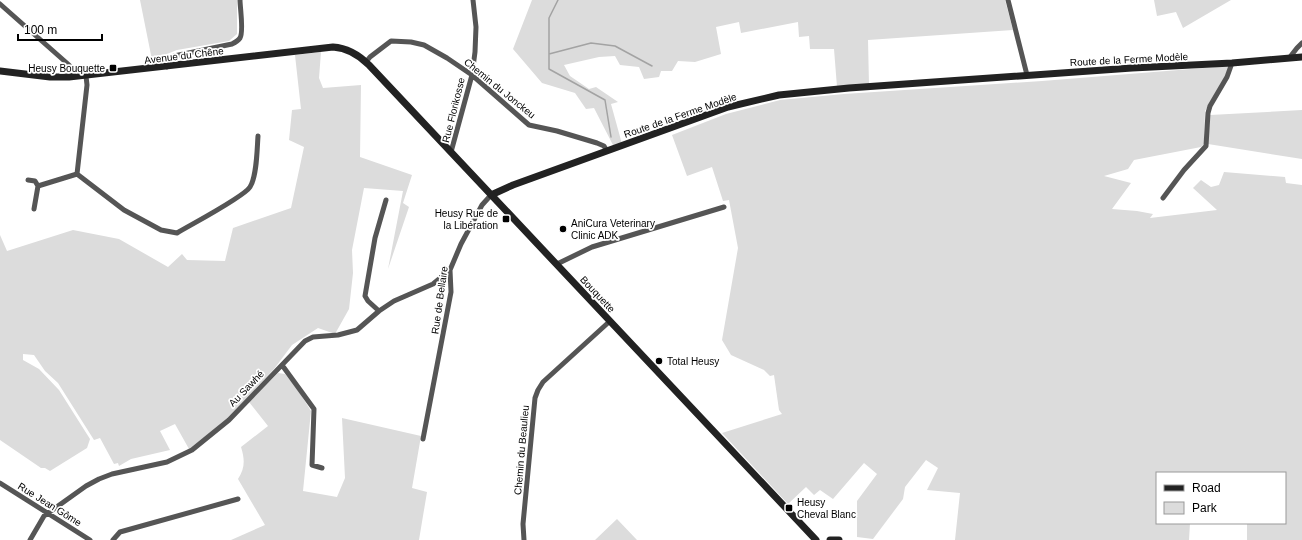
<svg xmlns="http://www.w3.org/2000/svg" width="1302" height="540" font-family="Arial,sans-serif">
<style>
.green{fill:#dcdcdc}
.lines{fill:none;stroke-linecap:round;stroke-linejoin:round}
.stream{stroke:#a3a3a3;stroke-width:1.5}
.street{stroke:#555;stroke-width:5}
.secondary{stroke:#222;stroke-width:7}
.poi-dot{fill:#000;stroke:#fff;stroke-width:1.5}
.labels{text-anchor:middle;stroke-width:3.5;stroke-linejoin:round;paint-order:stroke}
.street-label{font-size:10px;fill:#000;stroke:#fff}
.poi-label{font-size:10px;fill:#000;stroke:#fff;text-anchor:start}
</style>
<rect width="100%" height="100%" fill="#fff"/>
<path class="green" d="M140,0H237V34L229,41L177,50L152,60Z
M532,0H1005L1013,30L868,40L869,85L837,87L834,49H810L809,36L799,37L798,22L741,33L739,22L716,27L721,54L695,62L678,61L672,71H661L659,77L644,79L639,67L620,65L615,56L599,57L564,65L570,76L589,89L596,87L618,102L611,104L622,144L614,147L594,108L586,109L575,93L542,83L513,49Z
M1154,0H1231L1183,28L1176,12L1157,16Z
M321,52L319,78L323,88L361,85L360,157L412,175L403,203L409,207L388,269L403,191L364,188L352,250L353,273L349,309L335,334L318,328L292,345L274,369L229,418L189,449L175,424L160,431L170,450L131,459L119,466L118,463L114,464L100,438L94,440L58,383L45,371L34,355L23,354V360L39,369L59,390L90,439L87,448L50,471L45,468H41L0,440V235L7,251L73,230L119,239L168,267L182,254L187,260L225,261L233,228L291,208L304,147L289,140L292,110L301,109L295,55Z
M1230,65L1229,71L1205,111L1204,144L1201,147L1134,160L1128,169L1104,176L1131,183L1112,209L1137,211L1153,214L1150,218L1217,210L1193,188L1201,180L1211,187L1219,185L1224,172L1285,177L1286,183L1302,185V540H1247V523H1285V473H1157V523H1190L1189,540H955L960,493L927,490L938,468L926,460L905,487L903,499L873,539L857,537V501L877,474L864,463L833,499L820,490L814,495L806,487L788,504L722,433L782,414L779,410L774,375L770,376L764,370L731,355L722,340L738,248L729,200L723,201L712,167L687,176L672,135L726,114L780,100L844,94L1042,81L1216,67Z
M1302,110V159L1208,144L1210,115Z
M278,373L285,374L296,387L311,411L303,491L337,497L345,478L342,418L421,436L412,488L427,492L419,540H231L265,525L238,479C245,468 245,460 241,447L268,426L249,402Z
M617,519L637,540H595Z"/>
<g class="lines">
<path class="stream" d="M558,0L549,18V69L605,100L611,137
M549,54L591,43L615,46L652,66"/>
<path class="street" d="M1008,0L1027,75
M0,4L69,65L78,76
M1290,57L1297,48L1302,43
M366,62L370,57L391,41L411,42L424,45L447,58L472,75L529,125L557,131L597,143L604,146L607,151
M167,67L168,60L174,56L232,44C234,43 238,41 240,38C244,32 240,8 240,0
M86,76L87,85L77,174L124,210L161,230L177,233C190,225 244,197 250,187C257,176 257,149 258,136
M451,152L472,75L475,52L476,27L473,0
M28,180L35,181L38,186
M1163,198L1184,170L1206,146L1208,113L1210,106L1227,77L1232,63
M34,209L38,186L77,174
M557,264L592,247L724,207
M379,311L368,301L365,296L375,238L386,200
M282,365L314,409L312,465L322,468
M423,439L451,292L450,270L461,244L482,205L491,195
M0,483L90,540
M30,540L44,516L86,486L99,479L112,474L167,462L192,450L229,420L305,341L313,337L338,335L357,330L379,311L394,301L433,284L450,270
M113,540L120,532L238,499
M524,540L523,524L535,398L538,390L543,382L610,321"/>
<path class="secondary" d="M0,71L50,77H69L333,47C348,48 359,55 369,65L816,540
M491,195L513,185L728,107L779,95L849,88L1132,68L1232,63L1302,57
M830,540H839"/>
</g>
<g class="poi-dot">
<rect x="109" y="64" width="8" height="8" rx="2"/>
<rect x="502" y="215" width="8" height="8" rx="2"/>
<circle cx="563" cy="229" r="4"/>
<circle cx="659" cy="361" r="4"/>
<rect x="785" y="504" width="8" height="8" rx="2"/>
</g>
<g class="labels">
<g class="street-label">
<text transform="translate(184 55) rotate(-7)" y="4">Avenue du Chêne</text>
<text transform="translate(1129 59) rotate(-3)" y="4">Route de la Ferme Modèle</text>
<text transform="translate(500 88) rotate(39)" y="4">Chemin du Jonckeu</text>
<text transform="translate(453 110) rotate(-76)" y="4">Rue Florikosse</text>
<text transform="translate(680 115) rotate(-19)" y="4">Route de la Ferme Modèle</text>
<text transform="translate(598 294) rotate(47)" y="4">Bouquette</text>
<text transform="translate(439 300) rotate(-82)" y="4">Rue de Bellaire</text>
<text transform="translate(246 388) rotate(-46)" y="4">Au Sawhé</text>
<text transform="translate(521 450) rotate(-85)" y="4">Chemin du Beaulieu</text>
<text transform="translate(50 504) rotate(32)" y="4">Rue Jean Gôme</text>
</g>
<g class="poi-label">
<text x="105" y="72" text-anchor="end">Heusy Bouquette</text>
<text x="498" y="217" text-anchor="end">Heusy Rue de<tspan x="498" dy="12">la Libération</tspan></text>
<text x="571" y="227">AniCura Veterinary<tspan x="571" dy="12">Clinic ADK</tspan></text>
<text x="667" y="365">Total Heusy</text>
<text x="797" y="506">Heusy<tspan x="797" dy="12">Cheval Blanc</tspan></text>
</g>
</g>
<rect x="1156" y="472" width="130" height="52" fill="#ffffff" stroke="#999999"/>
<rect x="1164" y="485" width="20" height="6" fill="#222222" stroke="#999999"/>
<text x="1192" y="492" font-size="12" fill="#000000">Road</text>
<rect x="1164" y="502" width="20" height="12" fill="#dcdcdc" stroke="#999999"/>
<text x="1192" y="512" font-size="12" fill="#000000">Park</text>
<path d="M18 34v6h84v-6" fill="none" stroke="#000000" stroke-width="2"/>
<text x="24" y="34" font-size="12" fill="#000000" stroke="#ffffff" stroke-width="3" paint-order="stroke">100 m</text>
</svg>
